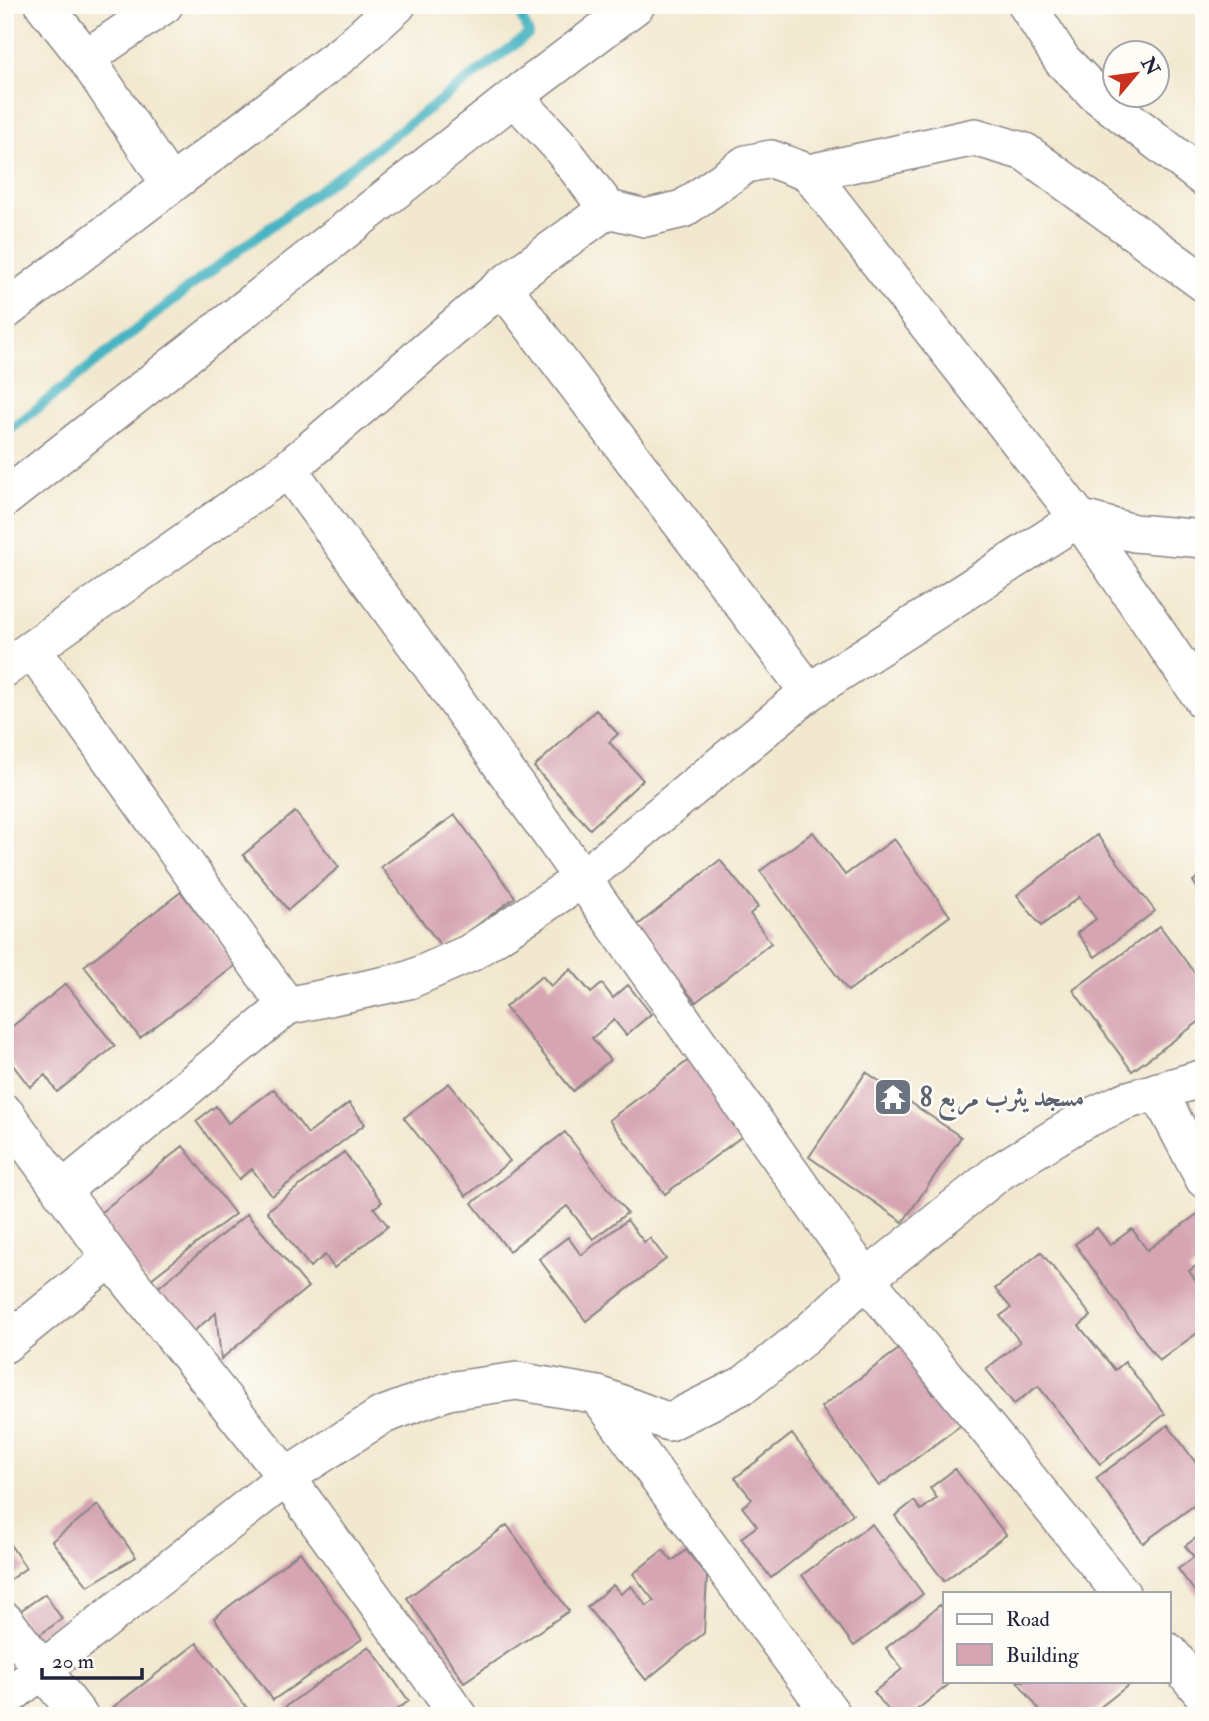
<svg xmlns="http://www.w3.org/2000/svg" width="1209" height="1721" font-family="'IM FELL Double Pica',Amiri,serif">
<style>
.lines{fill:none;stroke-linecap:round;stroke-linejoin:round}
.stream{stroke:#46b4c2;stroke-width:10}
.building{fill:#d6a4b3}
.minor-casing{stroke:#8a8585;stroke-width:40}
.minor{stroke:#fff;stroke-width:37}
.labels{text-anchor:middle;stroke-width:5;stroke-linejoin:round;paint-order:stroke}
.worship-label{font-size:26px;font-weight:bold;fill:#5b616d;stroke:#fdfcf7;text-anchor:start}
</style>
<rect width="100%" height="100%" fill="#fdfcf7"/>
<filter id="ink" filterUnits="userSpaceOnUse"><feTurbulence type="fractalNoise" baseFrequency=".0143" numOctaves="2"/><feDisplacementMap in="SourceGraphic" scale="14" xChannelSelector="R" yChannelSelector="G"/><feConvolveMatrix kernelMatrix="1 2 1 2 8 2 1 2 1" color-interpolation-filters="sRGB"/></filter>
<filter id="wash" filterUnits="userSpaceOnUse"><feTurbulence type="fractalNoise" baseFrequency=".00686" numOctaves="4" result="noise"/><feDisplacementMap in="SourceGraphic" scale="28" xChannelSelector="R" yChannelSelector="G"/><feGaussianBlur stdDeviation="1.57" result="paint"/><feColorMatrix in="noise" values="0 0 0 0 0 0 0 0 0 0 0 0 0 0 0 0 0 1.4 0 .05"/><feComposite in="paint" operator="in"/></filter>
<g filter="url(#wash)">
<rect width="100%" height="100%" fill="#f2e8cf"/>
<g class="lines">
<path class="stream" d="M5,434L191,286L529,34L516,5"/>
</g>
<g id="blocks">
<path class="building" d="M596,710L618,734L609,742L643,780L590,829L534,767Z
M295,812L339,867L288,910L243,855Z
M455,815L515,897L444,950L381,867Z
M813,832L845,875L894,839L950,916L848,991L760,871Z
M1097,835L1155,911L1095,957L1077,933L1096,919L1079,897L1041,926L1017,895Z
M720,860L758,907L750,914L771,943L696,1002L633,929Z
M1204,873V898L1193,881Z
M181,892L236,965L140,1038L84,966Z
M1160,926L1204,986V1018L1132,1071L1073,990Z
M571,969L591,993L602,984L613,998L628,985L651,1014L626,1035L614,1020L592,1038L610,1060L573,1091L505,1007L542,976L551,986Z
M66,984L115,1046L57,1092L45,1075L30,1087L5,1055V1032Z
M697,1054L753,1128L665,1194L609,1120Z
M866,1072L961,1137L903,1222L809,1157Z
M449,1083L510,1161L466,1196L404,1118Z
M274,1089L308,1134L349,1103L365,1124L272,1196L252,1169L239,1179L196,1121L216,1106L228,1123Z
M565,1132L627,1213L593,1239L567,1206L509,1251L472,1203Z
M183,1146L235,1214L147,1282L94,1218Z
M344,1152L382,1202L374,1208L388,1226L334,1268L325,1255L310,1267L267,1211Z
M1199,1213L1204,1220V1260L1189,1271L1204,1292V1328L1159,1361L1075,1244L1097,1228L1110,1245L1132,1229L1147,1250Z
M247,1214L308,1287L221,1359L216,1313L190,1334L155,1290Z
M627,1220L644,1242L650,1238L666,1259L586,1321L539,1259L568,1237L581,1255Z
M1041,1252L1091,1316L1079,1326L1115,1370L1125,1362L1165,1414L1100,1464L1038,1386L1014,1404L986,1369L1020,1342L1000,1316L1011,1308L995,1289Z
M907,1343L929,1373L922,1378L934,1395L940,1390L965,1422L879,1486L821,1407Z
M1168,1425L1204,1474V1498L1143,1543L1096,1478Z
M792,1434L853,1514L771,1578L741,1538L757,1526L742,1507L752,1499L735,1478Z
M955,1469L1006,1535L944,1581L895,1516L914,1501L921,1510L937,1498L930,1488Z
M98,1505L136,1557L88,1586L52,1541Z
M872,1524L923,1594L854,1646L802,1575Z
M507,1525L569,1611L464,1682L407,1598Z
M1204,1532V1604L1178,1569L1194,1557L1185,1546Z
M9,1543L26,1568L5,1583V1546Z
M663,1550L672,1561L686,1550L707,1576L704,1633L646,1680L587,1607L613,1585L621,1594L631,1586L647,1606L654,1601L633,1574Z
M300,1552L362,1639L273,1700L214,1618Z
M45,1594L62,1619L35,1638L17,1613Z
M940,1605L945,1611V1681H953L909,1716H893L874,1692L902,1669L886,1648Z
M197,1643L250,1712L244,1716H111L108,1711Z
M369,1646L409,1701L387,1716H292L285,1707Z
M1017,1681H1130L1131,1683L1089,1716H1044Z"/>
</g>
</g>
<g filter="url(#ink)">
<use href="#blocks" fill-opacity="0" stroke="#8a8585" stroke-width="2"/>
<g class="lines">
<defs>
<path id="minor" d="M44,5L86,58L170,184
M1027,5L1062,60L1096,94L1204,178
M86,58L164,5
M514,97L558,144L608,209L645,218L683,209L746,164L771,159L809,173L975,137L1025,152L1204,283
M809,173L1079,518L1204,701
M502,286L809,692
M5,311L346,51L397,5
M288,469L430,664L866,1279L1121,1593
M5,498L514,97L636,5
M32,649L287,1006
M5,668L288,469L502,286L608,209
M1158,1091L1204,1179
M5,1113L111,1258L286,1477L459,1716
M61,1191L287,1006L409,980L470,953L582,879L809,692L1079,518L1134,533L1204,539
M5,1344L111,1258
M598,1395L833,1716
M5,1621L79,1716
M1169,1652L1204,1695
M5,1699L286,1477L381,1416L448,1391L517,1381L598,1395L669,1422L745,1384L806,1335L866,1279L999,1172L1080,1122L1125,1101L1204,1078"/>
</defs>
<use href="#minor" class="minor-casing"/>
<use href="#minor" class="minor"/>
</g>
</g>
<defs>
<symbol id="temple-square" viewBox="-11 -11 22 22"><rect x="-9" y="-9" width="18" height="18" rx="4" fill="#6b7280" stroke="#fdfcf7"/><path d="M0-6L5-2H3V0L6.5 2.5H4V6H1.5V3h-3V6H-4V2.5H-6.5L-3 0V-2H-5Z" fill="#fff"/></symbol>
</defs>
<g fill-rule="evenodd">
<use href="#temple-square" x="871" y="1075" width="44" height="44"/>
</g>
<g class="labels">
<g class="worship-label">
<text x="920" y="1106">مسجد يثرب مربع 8</text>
</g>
</g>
<rect width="1209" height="1721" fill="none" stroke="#fdfcf7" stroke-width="28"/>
<rect x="943" y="1592" width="228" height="91" fill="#fdfcf7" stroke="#a5a5ac" stroke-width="2"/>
<rect x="957" y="1614" width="35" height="10" fill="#ffffff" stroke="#a5a5ac" stroke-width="2"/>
<text x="1006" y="1626" font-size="21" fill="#22223b">Road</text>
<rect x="957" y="1644" width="35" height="21" fill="#d6a4b3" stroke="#a5a5ac" stroke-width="2"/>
<text x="1006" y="1662" font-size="21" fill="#22223b">Building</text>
<g transform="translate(1136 74) rotate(61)"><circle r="33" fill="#fdfcf7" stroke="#a5a5ac" stroke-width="2"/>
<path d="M0-5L12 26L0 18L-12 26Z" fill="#c8321e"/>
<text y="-10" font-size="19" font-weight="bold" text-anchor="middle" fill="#22223b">N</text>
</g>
<path d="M42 1668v10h100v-10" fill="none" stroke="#22223b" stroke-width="3.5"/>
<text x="52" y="1668" font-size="21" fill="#22223b" stroke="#fdfcf7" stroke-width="5" paint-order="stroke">20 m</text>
</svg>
